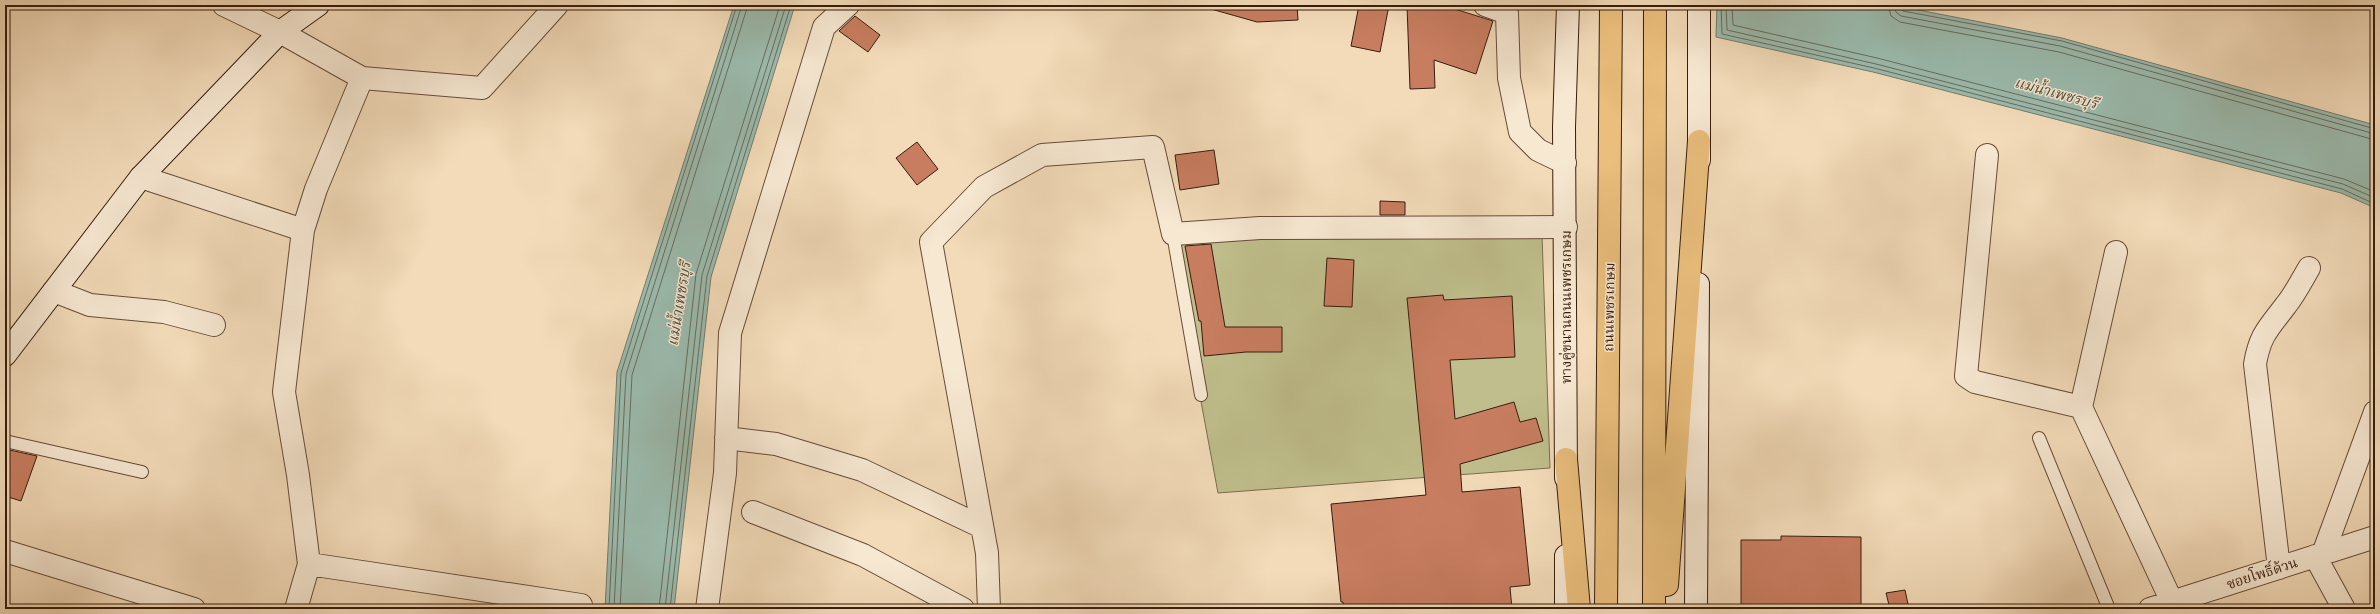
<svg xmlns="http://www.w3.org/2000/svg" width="2380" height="614" font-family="'IM FELL Double Pica','Noto Serif Thai',serif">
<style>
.green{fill:#bfbe8c;stroke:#7b6e4c}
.water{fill:#9bbbae;stroke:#737c6d}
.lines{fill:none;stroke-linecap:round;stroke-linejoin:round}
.shore{stroke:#696c5d;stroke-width:1}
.building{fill:#c87d60;stroke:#371d0c}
.service-casing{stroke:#664c37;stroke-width:14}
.minor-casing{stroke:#664c37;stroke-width:24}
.secondary-casing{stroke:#371d0c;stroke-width:24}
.trunk-casing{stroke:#371d0c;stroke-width:24}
.service{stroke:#f7e8d2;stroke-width:12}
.minor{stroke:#f7e8d2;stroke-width:22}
.secondary{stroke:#f7e8d2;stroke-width:22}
.trunk{stroke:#eabe7c;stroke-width:22}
.labels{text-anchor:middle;stroke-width:3;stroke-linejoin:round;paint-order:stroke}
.street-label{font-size:14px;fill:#371d0c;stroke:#f7e8d2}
.water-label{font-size:15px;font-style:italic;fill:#554c3d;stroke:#f7e8d2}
</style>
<rect width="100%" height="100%" fill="#f3dbb9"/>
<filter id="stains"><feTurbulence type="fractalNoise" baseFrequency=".005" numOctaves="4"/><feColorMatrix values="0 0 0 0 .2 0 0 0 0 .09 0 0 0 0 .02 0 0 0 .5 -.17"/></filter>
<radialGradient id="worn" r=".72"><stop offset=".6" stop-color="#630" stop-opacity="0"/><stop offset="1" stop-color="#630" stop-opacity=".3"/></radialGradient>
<path class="green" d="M1168,224L1542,235L1550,468L1218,493Z"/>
<path class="water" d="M734,5H795L711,277L674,609H605L617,372Z
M1717,5H1893L2062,38L2375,125V208L2341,193L1873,72L1716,37Z"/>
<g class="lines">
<path class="shore" d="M1721,5L1722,34L1874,68L2342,189L2375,204
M1726,5L1727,30L1876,64L2343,184L2375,198
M1732,5L1733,25L1877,58L2344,179L2375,192
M1888,5L1891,16L1900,22L2059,52L2375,140
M1894,5L1896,12L1901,16L2060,46L2375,134
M1899,5L1903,11L2062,41L2375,129
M609,609L621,373L737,5
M614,609L626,374L742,5
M620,609L632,375L748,5
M659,609L696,274L780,5
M665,609L702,275L786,5
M670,609L707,276L791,5"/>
</g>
<path class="building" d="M1212,5H1297L1298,20L1257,22L1211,9Z
M1359,5H1389L1380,52L1351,46Z
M1407,5H1442L1493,21L1476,74L1434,60L1435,88L1410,89Z
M855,16L880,35L868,52L839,31Z
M917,142L938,169L917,185L896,158Z
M1214,150L1219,184L1180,190L1175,155Z
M1380,201L1405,202V215H1380Z
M1211,244L1225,327H1282V352H1246L1204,356L1201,321H1199L1185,246Z
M1327,258L1354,260L1352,307L1324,306Z
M1443,295L1444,300L1512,296L1515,357L1450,360L1455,419L1514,402L1520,422L1536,418L1543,441L1460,464L1462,492L1520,487L1530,585L1510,587L1512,609H1344L1343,602H1341L1331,504L1426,495L1407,298Z
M5,449L37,456L21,501L5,496Z
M1781,536L1861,537V609H1741V540H1781Z
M1905,590L1909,609H1890L1886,593Z"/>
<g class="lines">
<defs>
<path id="service" d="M1173,234L1201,395
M2039,438L2109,609
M5,441L142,472"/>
<path id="minor" d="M224,5L280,32L362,78L316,189L303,230L284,392L298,475L309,564
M1485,5L1507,13L1509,78L1520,132L1538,150L1565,163
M362,78L482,88L557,5
M1987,155L1966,376L1975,382L2081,407
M141,177L303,230
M2116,252L2081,407L2172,602
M54,291L90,305L164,312L214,325
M726,438L776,444L862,470L982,527
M753,512L863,555L963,609
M5,551L194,609
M2323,554L2375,412
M2315,556L2344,609
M2279,568L2255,364C2260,334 2269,328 2286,305C2295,294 2302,280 2309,268
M296,609L309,564L581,605
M707,609L725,473L730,333L824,27L848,5
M989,609L987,553L931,242L984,187L1042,155L1153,147L1173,234L1260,228L1566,227
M2150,609L2375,537"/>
<path id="secondary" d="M1699,160V5
M5,355L141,177L280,32L318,5
M1566,478L1564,127L1568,5
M1566,609V556
M1696,609L1698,284"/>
<path id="trunk" d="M1566,459L1579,609
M1667,585L1699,141
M1606,609L1611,5
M1654,609L1655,5"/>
</defs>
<use href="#service" class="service-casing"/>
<use href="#minor" class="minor-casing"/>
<use href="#secondary" class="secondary-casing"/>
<use href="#trunk" class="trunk-casing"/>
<use href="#service" class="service"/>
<use href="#minor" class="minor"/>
<use href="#secondary" class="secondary"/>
<use href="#trunk" class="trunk"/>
</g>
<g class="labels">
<g class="street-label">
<text transform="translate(1566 307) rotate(-90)" y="5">ทางคู่ขนานถนนเพชรเกษม</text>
<text transform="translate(1609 307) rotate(-89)" y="5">ถนนเพชรเกษม</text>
<text transform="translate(2262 573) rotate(-18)" y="5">ซอยโพธิ์ด้วน</text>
</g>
<g class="water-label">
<text transform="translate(2056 93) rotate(15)" y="5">แม่น้ำเพชรบุรี</text>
<text transform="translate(679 304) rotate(-81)" y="5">แม่น้ำเพชรบุรี</text>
</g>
</g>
<rect width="2380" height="614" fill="none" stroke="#f3dbb9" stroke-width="20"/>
<rect x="6" y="6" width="2368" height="602" fill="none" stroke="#371d0c" stroke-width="2"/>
<rect x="10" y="10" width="2360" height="594" fill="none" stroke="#371d0c"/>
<rect width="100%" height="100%" filter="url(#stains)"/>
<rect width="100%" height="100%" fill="url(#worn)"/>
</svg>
